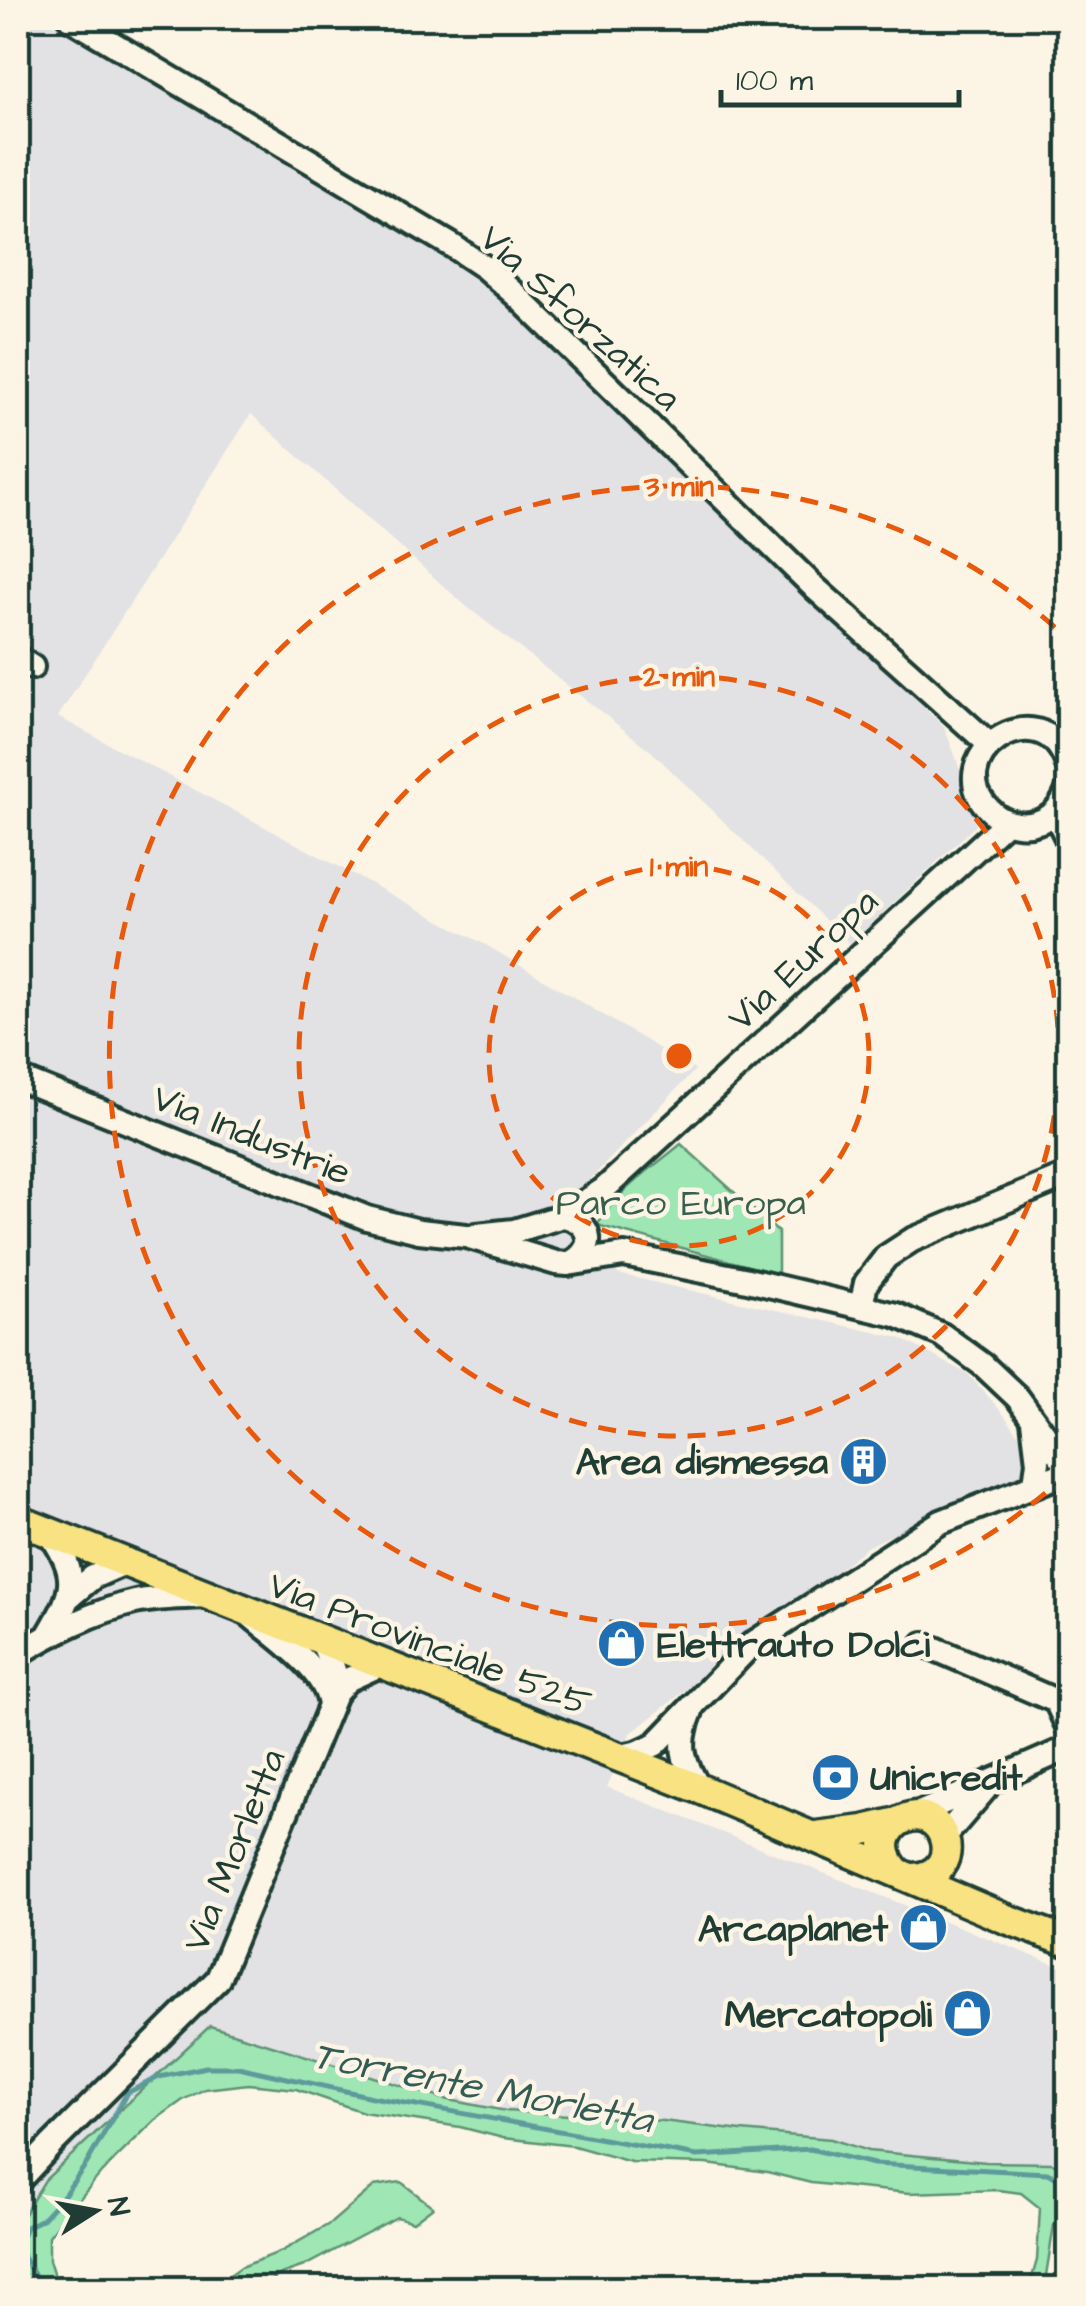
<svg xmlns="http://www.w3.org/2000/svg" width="1086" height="2306" font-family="'Architects Daughter',sans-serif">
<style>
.built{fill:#e2e1e4}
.green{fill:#9ee7b5;stroke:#5e9274;stroke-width:2.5}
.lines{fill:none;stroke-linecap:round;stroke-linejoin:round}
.stream{stroke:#5d9b9b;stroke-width:5}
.minor-casing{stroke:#1f3d34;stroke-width:30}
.major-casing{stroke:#1f3d34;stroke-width:35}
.minor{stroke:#fcf5e5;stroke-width:22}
.major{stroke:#f8e281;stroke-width:28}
.ring{fill:none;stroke:#e8590c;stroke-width:5;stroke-dasharray:18 12}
.labels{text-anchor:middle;stroke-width:9;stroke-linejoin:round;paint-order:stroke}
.street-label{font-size:38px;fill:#1f3d34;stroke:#fcf5e5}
.park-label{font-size:38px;fill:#385f4e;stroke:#fcf5e5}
.poi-label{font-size:38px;font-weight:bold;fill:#1f3d34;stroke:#fcf5e5;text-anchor:end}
.water-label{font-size:40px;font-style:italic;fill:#345c56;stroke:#fcf5e5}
.centre{fill:#e8590c;stroke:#fcf5e5;stroke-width:5}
.ring-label{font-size:30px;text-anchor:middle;font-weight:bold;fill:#e8590c;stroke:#fcf5e5;stroke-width:9;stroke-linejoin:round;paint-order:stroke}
</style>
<rect width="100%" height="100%" fill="#fcf5e5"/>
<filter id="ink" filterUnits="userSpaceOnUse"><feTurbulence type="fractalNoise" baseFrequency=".01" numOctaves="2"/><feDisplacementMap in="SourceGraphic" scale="20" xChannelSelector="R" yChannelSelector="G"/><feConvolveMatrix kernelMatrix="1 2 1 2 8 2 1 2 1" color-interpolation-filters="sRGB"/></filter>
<g filter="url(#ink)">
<path class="built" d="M18,18H45L71,35L473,264L944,727L955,755L977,824L850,944L651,751L466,606L251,414L58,717L486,945L695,1070L576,1194L618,1274L900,1338L968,1374L1001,1411L1027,1446L1021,1475L868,1546L630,1734L607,1787L1068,1970V2167L1051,2163L986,2162L868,2151L831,2139L741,2131L663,2121L506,2111L444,2099L210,2026L45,2180L18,2224Z"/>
<path class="green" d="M681,1144L778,1232V1274L597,1225C617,1191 651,1169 681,1144Z
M210,2026L444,2099L506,2111L663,2121L741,2131L831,2139L868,2151L986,2162L1051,2163L1068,2167V2210L1054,2225L1044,2288H1029L1037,2260L1040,2208L1021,2193L998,2190L909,2193L811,2183L767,2172L707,2164L631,2162L574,2146L503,2138L460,2127L363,2112L296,2089L248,2084L205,2089L183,2100L155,2120L102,2172L49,2236V2260L58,2288H18V2224L45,2180Z
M401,2182L433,2207L413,2222L397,2217L304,2266L281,2274L260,2288H211L241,2267L282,2251L331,2223L374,2186Z"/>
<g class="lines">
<path class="stream" d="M43,2288L23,2257L19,2244L26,2227L42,2219L64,2195L87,2163L127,2093L159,2077L206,2067H238L372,2097L697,2156L810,2149L874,2164L1047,2173L1068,2183"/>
<defs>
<path id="minor" d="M70,18L451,245L484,267L517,296L815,588L989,744
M18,658L32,667
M1068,765C1042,684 931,761 994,814C1006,824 1024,827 1038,822C1054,817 1063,804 1068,790
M1055,813L1068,840
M18,1078L367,1218L419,1231L466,1236L556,1263L568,1264L624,1255L743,1279L896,1315L942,1335L983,1365L1018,1398L1068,1467
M563,1216C594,1222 597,1251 568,1264
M477,1235L514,1231L563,1216L603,1190L1006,822
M861,1306L866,1283L886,1257L912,1240L1068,1175
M1033,1421L1038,1462L1035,1483
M69,1597L93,1577L125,1563
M250,1615C275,1637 327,1670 330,1706
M49,1634C75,1590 79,1577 50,1533
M321,1640L334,1670L335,1694
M924,1644L1056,1701L1068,1727
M18,1654C51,1633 96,1611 135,1602C158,1597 183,1597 207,1596
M691,1711C678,1743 681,1760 700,1789
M618,1757L639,1752L656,1744L752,1644L941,1522L1068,1472
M908,1818L1068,1748
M944,1837L986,1788
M18,2181L52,2144L218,1979L335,1694L347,1680L382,1664"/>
<path id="major" d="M18,1520L700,1789L1004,1918L1068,1942
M816,1836L864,1830L898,1822
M896,1871C887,1861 882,1849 887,1836C890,1829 896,1822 904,1819C945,1801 968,1874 914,1878"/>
</defs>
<use href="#minor" class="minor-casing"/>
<use href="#major" class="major-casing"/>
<use href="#minor" class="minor"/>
<use href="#major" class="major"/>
</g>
</g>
<g class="ring">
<circle cx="679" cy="1056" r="190"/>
<circle cx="679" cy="1056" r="380"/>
<path d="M1068 1473A570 570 0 1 1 1068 639"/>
</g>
<defs>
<symbol id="building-disc" viewBox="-11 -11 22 22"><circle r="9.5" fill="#1f6fb2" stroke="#fcf5e5"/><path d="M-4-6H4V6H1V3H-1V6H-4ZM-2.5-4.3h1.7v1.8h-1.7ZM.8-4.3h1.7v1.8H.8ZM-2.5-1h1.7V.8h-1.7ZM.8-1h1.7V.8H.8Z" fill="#fff"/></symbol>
<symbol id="shop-disc" viewBox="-11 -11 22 22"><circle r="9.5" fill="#1f6fb2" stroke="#fcf5e5"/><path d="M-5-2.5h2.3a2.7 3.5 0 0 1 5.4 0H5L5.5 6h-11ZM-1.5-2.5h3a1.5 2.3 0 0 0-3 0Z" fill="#fff"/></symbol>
<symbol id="bank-disc" viewBox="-11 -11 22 22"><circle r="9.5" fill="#1f6fb2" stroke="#fcf5e5"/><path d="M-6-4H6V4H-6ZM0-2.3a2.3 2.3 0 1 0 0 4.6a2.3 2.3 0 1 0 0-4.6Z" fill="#fff"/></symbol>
</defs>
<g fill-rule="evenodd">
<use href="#building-disc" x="836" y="1434" width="55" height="55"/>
<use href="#shop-disc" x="594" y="1616" width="55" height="55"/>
<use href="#bank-disc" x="808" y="1750" width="55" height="55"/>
<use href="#shop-disc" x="896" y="1900" width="55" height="55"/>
<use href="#shop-disc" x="940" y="1986" width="55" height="55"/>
</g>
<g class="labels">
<g class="street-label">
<text transform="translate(581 317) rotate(42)" y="13">Via Sforzatica</text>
<text transform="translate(802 959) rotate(-43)" y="13">Via Europa</text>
<text transform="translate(252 1134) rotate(22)" y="13">Via Industrie</text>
<text transform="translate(430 1643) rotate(21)" y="13">Via Provinciale 525</text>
<text transform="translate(233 1850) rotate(-68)" y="13">Via Morletta</text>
</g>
<g class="park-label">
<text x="681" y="1215">Parco Europa</text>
</g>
<g class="poi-label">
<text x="828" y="1474">Area dismessa</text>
<text x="657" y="1657" text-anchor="start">Elettrauto Dolci</text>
<text x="870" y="1790" text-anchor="start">Unicredit</text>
<text x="888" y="1941">Arcaplanet</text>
<text x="932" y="2027">Mercatopoli</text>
</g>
<g class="water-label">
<text transform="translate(483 2086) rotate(11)" y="14">Torrente Morletta</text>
</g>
</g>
<circle cx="679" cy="1056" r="15" class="centre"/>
<g class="ring-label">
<text x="679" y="496">3 min</text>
<text x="679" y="686">2 min</text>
<text x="679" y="876">1 min</text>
</g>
<rect width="1086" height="2306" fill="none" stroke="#fcf5e5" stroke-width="60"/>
<rect x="30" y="30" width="1026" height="2246" fill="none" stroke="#1f3d34" stroke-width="4" filter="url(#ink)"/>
<g transform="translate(95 2211) rotate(79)" stroke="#fcf5e5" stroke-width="8" paint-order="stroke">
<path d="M0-8L18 38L0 25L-18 38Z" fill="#1f3d34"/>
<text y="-15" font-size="28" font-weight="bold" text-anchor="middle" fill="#1f3d34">N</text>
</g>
<path d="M721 90v15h238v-15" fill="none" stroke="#1f3d34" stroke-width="5"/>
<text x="736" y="90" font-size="30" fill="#1f3d34" stroke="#fcf5e5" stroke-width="8" paint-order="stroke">100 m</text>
</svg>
